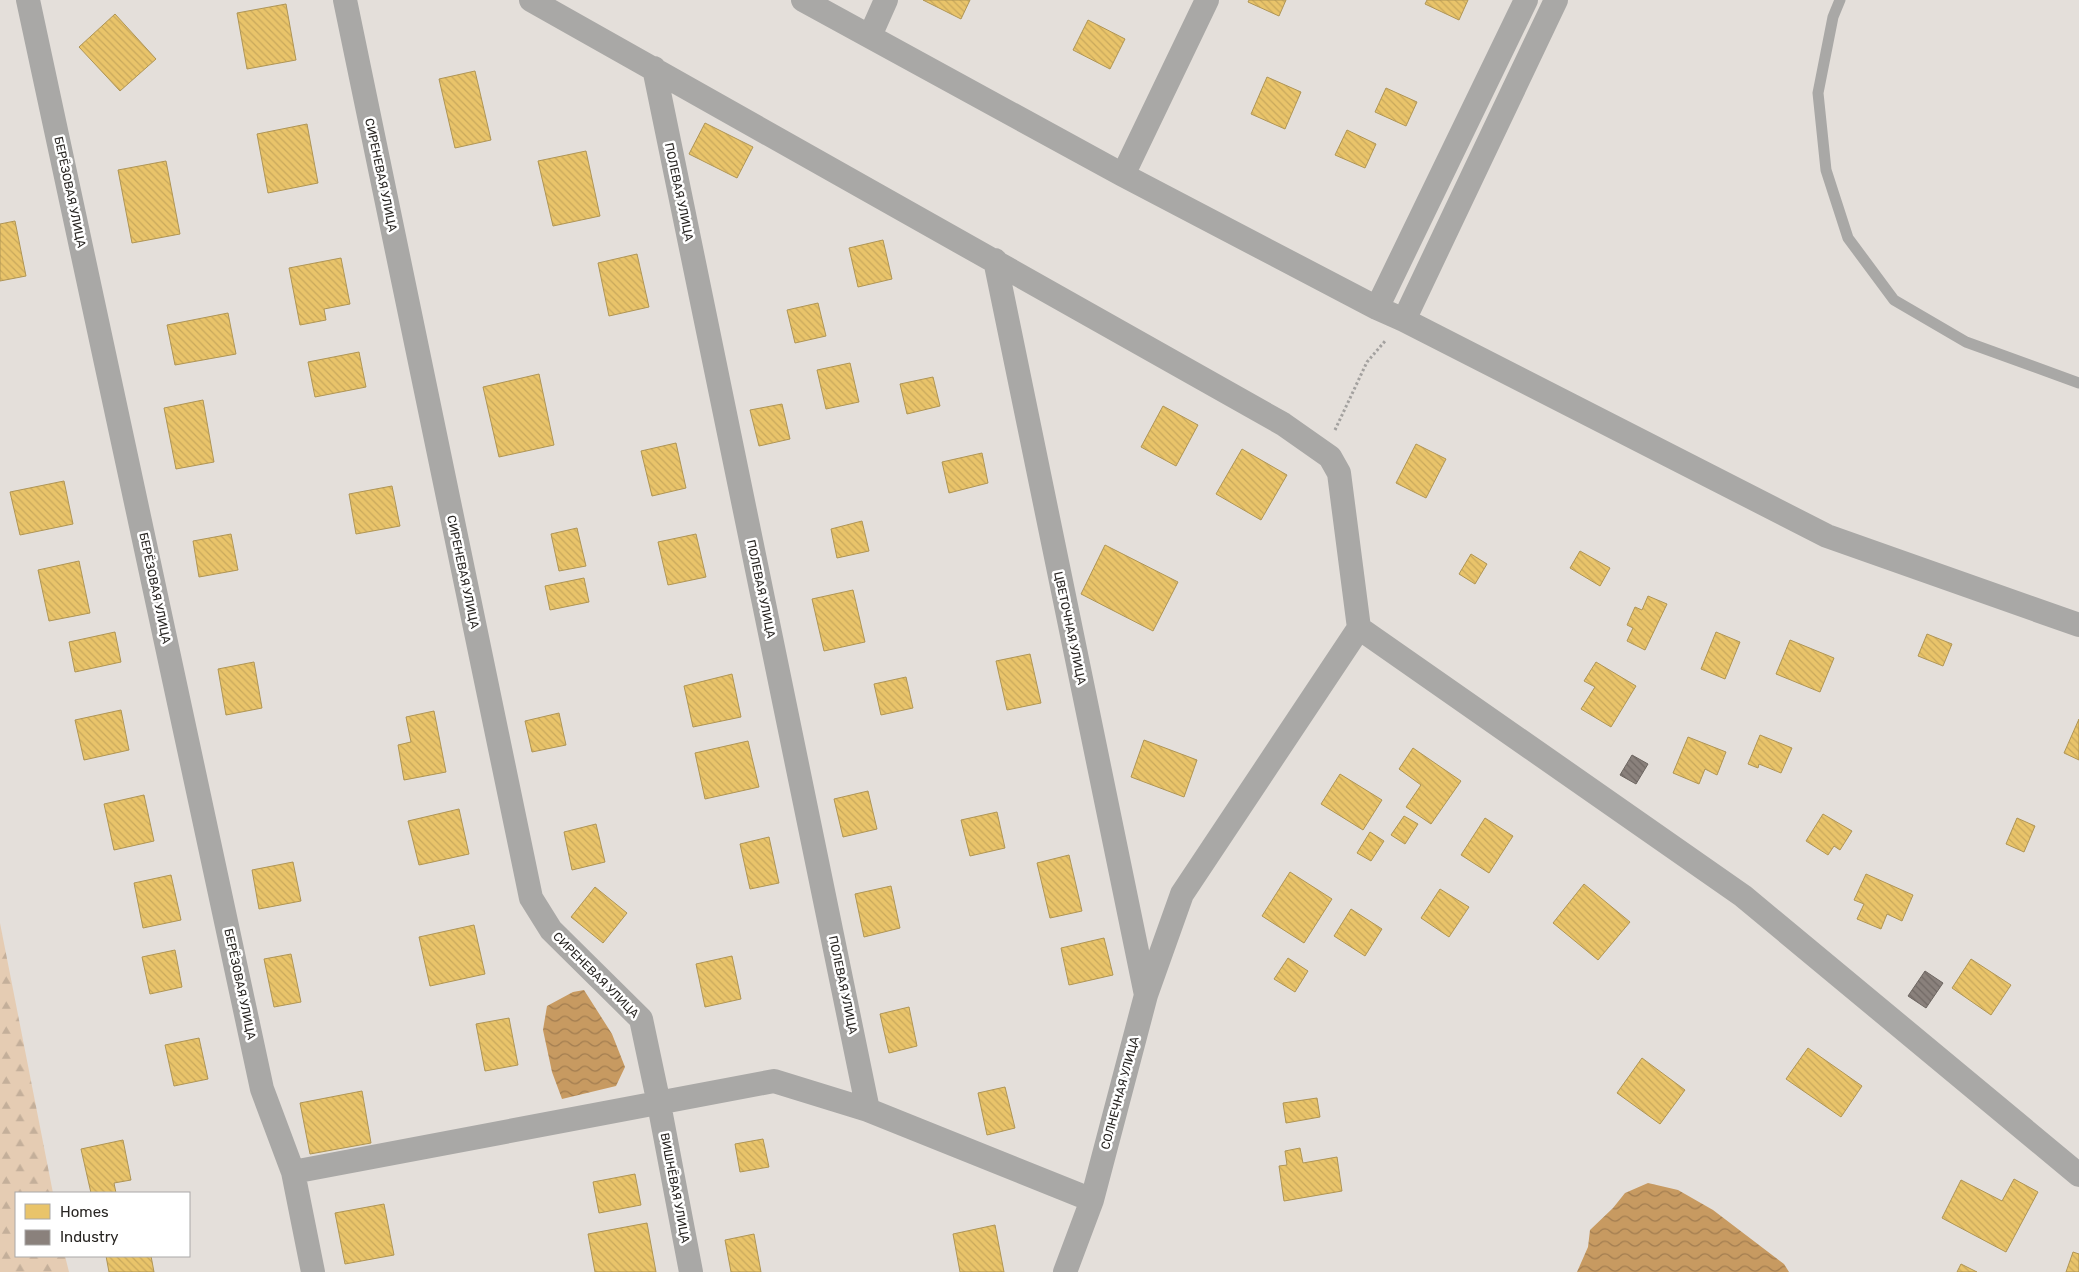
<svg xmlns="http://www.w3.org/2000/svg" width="2079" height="1272" font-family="Rubik,sans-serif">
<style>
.forest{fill:url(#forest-firs)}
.water{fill:url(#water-waves)}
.homes{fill:url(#homes-back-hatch);stroke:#af9555}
.industry{fill:url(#industry-back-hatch);stroke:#6d6661}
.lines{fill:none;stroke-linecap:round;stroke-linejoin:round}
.path{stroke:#a3a19f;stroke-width:3;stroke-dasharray:2.5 2.5;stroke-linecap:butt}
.service{stroke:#a9a8a6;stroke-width:11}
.minor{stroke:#a9a8a6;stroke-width:24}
.labels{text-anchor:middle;stroke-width:5;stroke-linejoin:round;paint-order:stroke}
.street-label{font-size:12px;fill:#292623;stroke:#fff}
</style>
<defs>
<pattern id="forest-firs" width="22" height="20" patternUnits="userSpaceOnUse" patternTransform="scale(1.25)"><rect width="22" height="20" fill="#e5ccb3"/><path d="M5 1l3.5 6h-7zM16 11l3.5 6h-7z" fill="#c4af9a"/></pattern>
<pattern id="water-waves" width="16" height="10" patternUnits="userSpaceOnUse" patternTransform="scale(1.25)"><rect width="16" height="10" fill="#c79a61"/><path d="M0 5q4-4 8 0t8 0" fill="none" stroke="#a27d50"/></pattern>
<pattern id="homes-back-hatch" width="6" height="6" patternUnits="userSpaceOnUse" patternTransform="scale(1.25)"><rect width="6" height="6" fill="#e9c46a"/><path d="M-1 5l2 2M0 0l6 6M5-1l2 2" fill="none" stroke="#c8a85c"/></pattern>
<pattern id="industry-back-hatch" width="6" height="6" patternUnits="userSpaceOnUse" patternTransform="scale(1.25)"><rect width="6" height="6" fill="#8a817c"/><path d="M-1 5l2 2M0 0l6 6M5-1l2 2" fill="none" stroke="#716965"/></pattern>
</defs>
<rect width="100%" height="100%" fill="#e4dfda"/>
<path class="forest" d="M0,923L53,1193H16V1256H65L69,1272H0Z"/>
<path class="water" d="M584,990L612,1034L625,1067L616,1086L562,1099L552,1072L543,1030L547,1006L573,992Z
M1648,1183L1678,1190L1713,1210L1784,1264L1789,1272H1577L1588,1247L1590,1230L1613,1208L1625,1193Z"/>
<path class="homes" d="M923,0H970L961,19Z
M1249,0H1286L1279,16L1248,2Z
M1427,0H1468L1459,20L1425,4Z
M286,4L296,60L247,69L237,13Z
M115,14L156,59L120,91L79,47Z
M1088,20L1125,39L1110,69L1073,50Z
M475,71L491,140L455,148L439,79Z
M1267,77L1301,92L1285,129L1251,114Z
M1386,88L1417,102L1406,126L1375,112Z
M705,123L753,147L737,178L689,154Z
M307,124L318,183L268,193L257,134Z
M1347,130L1376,144L1365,168L1335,155Z
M586,151L600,216L553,226L538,161Z
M166,161L180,234L132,243L118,170Z
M15,221L26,276L0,281V224Z
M883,240L892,279L858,287L849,248Z
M637,254L649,307L609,316L598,263Z
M341,258L350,304L324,309L326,320L300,325L289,268Z
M818,303L826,336L795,343L787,310Z
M228,313L236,354L175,365L167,325Z
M359,352L366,387L315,397L308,362Z
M850,363L859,402L826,409L817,370Z
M539,374L554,445L499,457L483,387Z
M933,377L940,406L907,414L900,384Z
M203,400L214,462L176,469L164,408Z
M782,404L790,439L759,446L750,410Z
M1163,406L1198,425L1176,466L1141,447Z
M676,443L686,488L652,496L641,451Z
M1416,444L1446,459L1426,498L1396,483Z
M1242,449L1287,475L1261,520L1216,494Z
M982,453L988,483L949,493L942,462Z
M64,481L73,524L20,535L10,492Z
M392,486L400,526L356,534L349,494Z
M862,521L869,551L837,558L831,529Z
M577,528L586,566L559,571L551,534Z
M231,534L238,570L199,577L193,541Z
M696,534L706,577L668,585L658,542Z
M1105,545L1178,582L1153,631L1081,594Z
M1580,551L1610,568L1600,586L1570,568Z
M1471,554L1487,564L1475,584L1459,574Z
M79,561L90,613L49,621L38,570Z
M584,578L589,602L550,610L545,586Z
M853,590L865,642L824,651L812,599Z
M1648,596L1667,604L1645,650L1627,641L1633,628L1627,625L1635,607L1642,610Z
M115,632L121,662L75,672L69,642Z
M1716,632L1740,642L1725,679L1701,669Z
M1927,634L1952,644L1943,666L1918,656Z
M1790,640L1834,658L1820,692L1776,674Z
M1030,654L1041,703L1007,710L996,661Z
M254,662L262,708L226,715L218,669Z
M1596,662L1636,686L1611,727L1581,709L1595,687L1584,681Z
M732,674L741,717L693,727L684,686Z
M906,677L913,708L881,715L874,684Z
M121,710L129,750L84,760L75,720Z
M434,711L446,772L404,780L398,745L411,742L406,717Z
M559,713L566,745L532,752L525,721Z
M2079,719V760L2064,753Z
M1760,735L1792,748L1781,773L1759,764L1758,768L1748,764Z
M1688,737L1726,752L1717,775L1705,769L1699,784L1673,773Z
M1144,740L1197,760L1184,797L1131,777Z
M748,741L759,787L705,799L695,753Z
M1413,748L1461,781L1431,824L1406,807L1421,785L1399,769Z
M1340,774L1382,800L1363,830L1321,804Z
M868,791L877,829L843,837L834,799Z
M144,795L154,841L114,850L104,804Z
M459,809L469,854L419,865L408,821Z
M997,812L1005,848L970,856L961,820Z
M1823,814L1852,831L1840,850L1834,846L1828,855L1806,841Z
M1404,816L1418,824L1405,844L1391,835Z
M1485,818L1513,836L1489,873L1461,855Z
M2017,818L2035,826L2024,852L2006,844Z
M596,824L605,862L572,870L564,832Z
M1370,832L1384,841L1371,861L1357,853Z
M769,837L779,883L750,889L740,844Z
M1069,855L1082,911L1050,918L1037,863Z
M293,862L301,901L259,909L252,870Z
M1290,872L1332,899L1304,943L1262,916Z
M1866,874L1913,895L1902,921L1887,914L1881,929L1857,919L1864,904L1854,900Z
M171,875L181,920L143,928L134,883Z
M1584,884L1630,922L1598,960L1553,923Z
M891,886L900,928L864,937L855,894Z
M595,887L627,913L603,943L571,917Z
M1440,889L1469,907L1449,937L1421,918Z
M1351,909L1382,929L1365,956L1334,936Z
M474,925L485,974L430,986L419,937Z
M1104,938L1113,975L1069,985L1061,948Z
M175,950L182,987L150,994L142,957Z
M291,954L301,1002L274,1007L264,959Z
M732,956L741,999L705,1007L696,964Z
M1288,958L1308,971L1295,992L1274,979Z
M1971,959L2011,985L1991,1015L1952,988Z
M909,1007L917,1046L889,1053L880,1014Z
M509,1018L518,1065L485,1071L476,1024Z
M199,1038L208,1079L174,1086L165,1045Z
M1808,1048L1862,1086L1841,1117L1786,1079Z
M1642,1058L1685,1090L1660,1124L1617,1093Z
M1005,1087L1015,1128L987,1135L978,1093Z
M362,1091L371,1143L310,1154L300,1103Z
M1317,1098L1320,1117L1286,1123L1283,1103Z
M763,1139L769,1167L740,1172L735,1144Z
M123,1140L131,1180L114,1183L116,1193H91L81,1149Z
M1300,1148L1303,1163L1337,1157L1342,1191L1284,1201L1279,1166L1287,1165L1285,1151Z
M635,1174L641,1205L599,1213L593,1182Z
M2014,1179L2038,1192L2006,1252L1942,1218L1961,1180L2002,1201Z
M384,1204L394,1255L345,1264L335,1213Z
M647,1223L656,1272H595L588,1234Z
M995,1225L1004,1272H960L953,1234Z
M754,1234L761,1272H731L725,1240Z
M2073,1252L2079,1254V1272H2066Z
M106,1256H151L154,1272H109Z
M1961,1264L1977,1272H1957Z"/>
<path class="industry" d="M1632,755L1648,764L1636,784L1620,775Z
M1925,971L1943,983L1926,1008L1908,996Z"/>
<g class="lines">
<path class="path" d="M1335,430L1367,362L1386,340"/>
<path class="service" d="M1840,0L1833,17L1818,93L1826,170L1848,238L1894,300L1966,342L2079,383"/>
<path class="minor" d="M28,0L262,1089L293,1172L313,1272
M345,0L531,898L551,930L641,1019L659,1104L691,1272
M531,0L1283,424L1330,457L1339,473L1359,628L1182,894L1146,995L1092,1200L1065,1272
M803,0L1123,175L1377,308L1404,320L1827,536L2079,625
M870,36L886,0
M654,68L868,1110
M1123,175L1207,0
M995,260L1146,995
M1377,308L1526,0
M1404,320L1556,0
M1359,628L1743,896L2079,1175
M293,1172L774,1081L868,1110L1092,1200"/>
</g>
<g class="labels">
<g class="street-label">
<text transform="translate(381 175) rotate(78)" y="4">СИРЕНЕВАЯ УЛИЦА</text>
<text transform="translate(70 192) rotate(78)" y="4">БЕРЁЗОВАЯ УЛИЦА</text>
<text transform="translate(679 192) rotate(78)" y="4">ПОЛЕВАЯ УЛИЦА</text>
<text transform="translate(463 572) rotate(78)" y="4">СИРЕНЕВАЯ УЛИЦА</text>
<text transform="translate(155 588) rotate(78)" y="4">БЕРЁЗОВАЯ УЛИЦА</text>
<text transform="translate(761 589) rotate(78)" y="4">ПОЛЕВАЯ УЛИЦА</text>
<text transform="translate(1070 628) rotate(78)" y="4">ЦВЕТОЧНАЯ УЛИЦА</text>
<text transform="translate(596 975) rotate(45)" y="4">СИРЕНЕВАЯ УЛИЦА</text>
<text transform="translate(240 984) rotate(78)" y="4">БЕРЁЗОВАЯ УЛИЦА</text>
<text transform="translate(843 985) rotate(78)" y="4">ПОЛЕВАЯ УЛИЦА</text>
<text transform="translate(1120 1093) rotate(-75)" y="4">СОЛНЕЧНАЯ УЛИЦА</text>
<text transform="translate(675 1188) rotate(79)" y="4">ВИШНЁВАЯ УЛИЦА</text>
</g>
</g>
<rect x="15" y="1192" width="175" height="65" fill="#ffffff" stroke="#a9a8a7"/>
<rect x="25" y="1204" width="25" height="15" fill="#e9c46a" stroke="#a9a8a7"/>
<text x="60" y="1217" font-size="15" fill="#292623">Homes</text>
<rect x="25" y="1230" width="25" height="15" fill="#8a817c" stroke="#a9a8a7"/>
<text x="60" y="1242" font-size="15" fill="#292623">Industry</text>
</svg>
